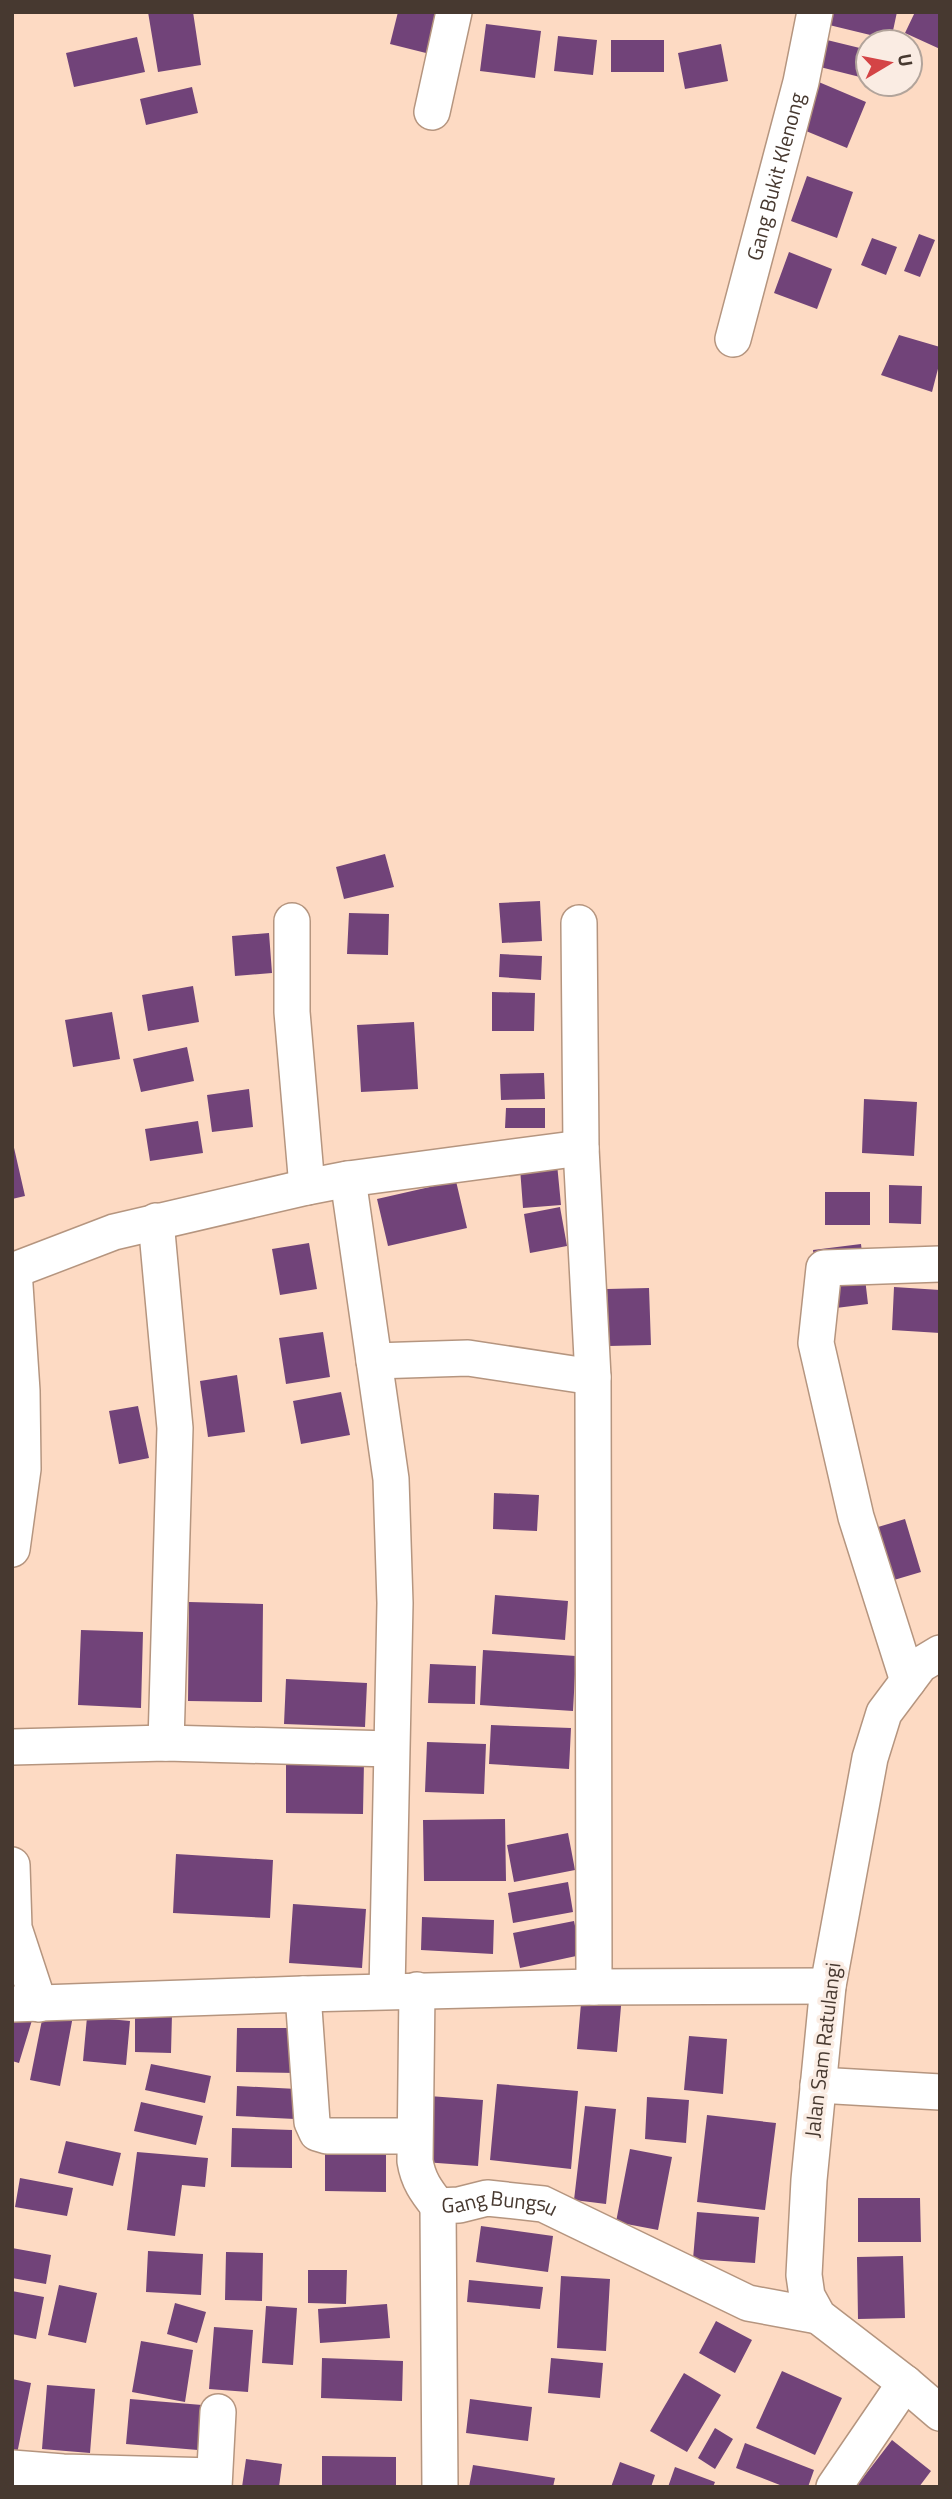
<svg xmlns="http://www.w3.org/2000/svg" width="952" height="2499" font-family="'Titillium Web',sans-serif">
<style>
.building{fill:#714379}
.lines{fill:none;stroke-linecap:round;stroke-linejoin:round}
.minor-casing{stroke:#b5957f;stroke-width:38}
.minor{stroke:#fff;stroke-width:35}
.labels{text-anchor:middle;stroke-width:7;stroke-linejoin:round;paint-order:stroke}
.street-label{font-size:21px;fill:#473930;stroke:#faece3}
</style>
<rect width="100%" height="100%" fill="#fddac3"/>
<path class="building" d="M148,12H193L201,65L158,72Z
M398,12H432L444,15L434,55L390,44Z
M828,12H897L891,40L825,24Z
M915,12H940V49L905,33Z
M486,24L541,31L535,78L480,71Z
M558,36L597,40L593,75L554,71Z
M137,37L145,72L74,87L66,53Z
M611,40H664V72H611Z
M827,40L868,50V79L820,67Z
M721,44L728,81L685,89L678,53Z
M814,80L866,102L847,148L794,126Z
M192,87L198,113L146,125L140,99Z
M807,176L853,192L837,238L791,221Z
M919,234L935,240L920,277L904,271Z
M872,238L897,247L886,275L861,265Z
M789,252L832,269L817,309L774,293Z
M899,335L940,347V361L932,392L881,375Z
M385,854L394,887L344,899L336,867Z
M540,901L542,941L502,943L499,903Z
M349,913L389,914L388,955L347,954Z
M269,933L272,973L235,976L232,936Z
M500,954L542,956L541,980L499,977Z
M193,986L199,1022L148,1031L142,995Z
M492,992L535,993L534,1031H492Z
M112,1012L120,1059L73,1067L65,1020Z
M414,1022L418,1089L361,1092L357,1025Z
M187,1047L194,1081L141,1092L133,1059Z
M544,1073L545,1099L501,1100L500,1074Z
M249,1089L253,1127L212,1132L207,1095Z
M864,1099L917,1102L914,1156L862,1153Z
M506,1108H545V1128H505Z
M198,1121L203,1153L150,1161L145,1129Z
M12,1139L25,1196L12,1199Z
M557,1164L561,1205L523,1208L520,1168Z
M456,1181L467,1228L388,1246L377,1199Z
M889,1185L922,1186L921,1224L889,1223Z
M825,1192H870V1225H825Z
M560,1207L567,1246L530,1253L524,1214Z
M309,1243L317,1289L280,1295L272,1249Z
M861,1244L868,1304L820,1310L813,1250Z
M894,1287L940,1290V1333L892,1330Z
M649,1288L651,1345L609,1346L607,1289Z
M323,1332L330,1377L286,1384L279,1338Z
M237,1375L245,1432L208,1437L200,1381Z
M341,1392L350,1435L301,1444L293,1401Z
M138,1406L149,1458L119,1464L109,1411Z
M494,1493L539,1495L537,1531L493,1529Z
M905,1519L921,1572L867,1588L851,1535Z
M495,1595L568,1601L565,1640L492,1634Z
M189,1602L263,1604L262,1702L188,1701Z
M81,1630L143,1632L141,1708L78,1705Z
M483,1650L576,1656L573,1711L480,1705Z
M430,1664L476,1666L475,1704L428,1703Z
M286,1679L367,1683L365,1727L284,1724Z
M491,1725L571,1728L569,1769L489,1764Z
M427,1742L486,1744L484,1794L425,1792Z
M286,1759L364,1761L363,1814L286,1813Z
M505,1819L506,1881H424L423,1820Z
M568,1833L575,1870L514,1882L507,1845Z
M176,1854L273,1860L270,1918L173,1913Z
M568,1882L573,1912L513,1923L508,1893Z
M293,1904L366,1909L362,1968L289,1963Z
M422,1917L494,1920L493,1954L421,1950Z
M574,1921L581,1955L520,1968L513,1933Z
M582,1992L622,1995L617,2052L577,2049Z
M44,2010L73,2016L60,2086L30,2080Z
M12,2011L33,2017L19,2063L12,2061Z
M135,2014H172L171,2053L135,2052Z
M87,2017L130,2021L126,2065L83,2061Z
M237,2028H296V2073L236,2072Z
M689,2036L727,2039L723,2094L684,2090Z
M151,2064L211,2076L205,2103L145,2090Z
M497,2084L578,2091L571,2169L490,2160Z
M237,2086L297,2089L295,2119L236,2116Z
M429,2096L483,2100L478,2166L424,2162Z
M647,2097L689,2100L686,2143L645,2139Z
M141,2102L203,2116L196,2145L134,2131Z
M585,2106L616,2109L606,2204L574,2200Z
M707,2115L776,2123L765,2210L697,2202Z
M232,2128L292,2130V2168L231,2167Z
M66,2141L121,2153L113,2186L58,2173Z
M630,2149L672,2157L658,2230L616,2222Z
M386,2150V2192L325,2191V2151Z
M137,2152L208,2158L205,2187L182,2185L175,2236L127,2230Z
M20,2178L73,2188L67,2216L15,2207Z
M858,2198H920L921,2242H858Z
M697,2212L759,2217L755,2263L693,2259Z
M481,2226L553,2236L548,2272L476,2262Z
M12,2248L51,2255L46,2284L12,2278Z
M148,2251L203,2254L201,2295L146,2292Z
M226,2252L263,2253L262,2301L225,2300Z
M903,2256L905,2318L858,2319L857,2257Z
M308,2270H347L346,2304L308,2303Z
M561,2276L610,2279L606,2351L557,2348Z
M469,2280L543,2287L540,2309L467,2302Z
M59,2285L97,2293L86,2343L48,2335Z
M12,2291L44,2297L36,2339L12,2334Z
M175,2303L206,2312L197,2343L167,2334Z
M387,2304L390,2338L320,2343L318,2309Z
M266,2306L297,2308L293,2365L262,2363Z
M716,2321L752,2340L735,2373L699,2353Z
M214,2327L253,2330L248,2392L209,2389Z
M141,2341L193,2350L185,2402L132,2392Z
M322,2358L403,2361L402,2401L321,2398Z
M551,2358L603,2363L600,2398L548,2393Z
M782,2371L842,2398L815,2455L756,2428Z
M684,2373L721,2395L687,2452L650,2431Z
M12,2379L31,2383L17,2454L12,2453Z
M47,2385L95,2389L90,2453L42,2449Z
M130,2399L202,2405L198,2450L126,2444Z
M470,2399L532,2407L528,2441L466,2433Z
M715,2428L733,2439L715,2469L698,2458Z
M892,2440L931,2471L919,2487H856Z
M745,2443L814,2470L808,2487H785L736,2468Z
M322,2456L396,2457V2487H322Z
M246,2459L282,2464L279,2487H242Z
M620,2462L655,2475L651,2487H611Z
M473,2465L555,2478L553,2487H469Z
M675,2467L715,2482L713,2487H668Z"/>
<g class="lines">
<defs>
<g id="minor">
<path d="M432,112L454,12"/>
<path id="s1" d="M733,339L801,82L815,12"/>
<path d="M292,921V1012L307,1187"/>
<path d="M579,923L581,1148L593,1377L594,1987"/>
<path d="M156,1221L175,1428L166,1743"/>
<path d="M12,1271L114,1232L307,1187L348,1179"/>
<path d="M374,1361L468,1358L593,1377"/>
<path d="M12,1549L23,1469L22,1391L14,1270"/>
<path d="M940,1653L920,1665L884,1713L870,1758L828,1986L809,2180L804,2275L807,2296L818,2316L905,2383L940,2413"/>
<path d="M908,1681L856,1517L816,1343L824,1268L940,1264"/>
<path d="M12,1747L166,1743L391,1749"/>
<path d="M12,1865L14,1928L39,2004"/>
<path d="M417,1990L415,2161C418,2180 426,2191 438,2206"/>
<path d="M387,1991L395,1603L391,1479L348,1179L581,1148"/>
<path d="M303,1994L594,1987L828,1986"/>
<path d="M12,2004L303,1994L312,2122L317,2133L327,2136H414"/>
<path d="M818,2085L940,2092"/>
<path d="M12,2468L63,2472L214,2476"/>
<path d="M214,2487L218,2412"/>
<path id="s2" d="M440,2487L438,2206L459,2205L487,2198L543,2204L748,2303L818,2316"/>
<path d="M834,2487L905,2383"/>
</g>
</defs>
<use href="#minor" class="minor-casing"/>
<use href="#minor" class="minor"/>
</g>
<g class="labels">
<g class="street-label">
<text dy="7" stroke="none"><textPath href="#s1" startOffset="168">Gang Bukit Klenong</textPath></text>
<text transform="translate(823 2050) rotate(-83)" y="7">Jalan Sam Ratulangi</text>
<text dy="7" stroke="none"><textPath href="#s2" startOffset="343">Gang Bungsu</textPath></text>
</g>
</g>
<rect width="952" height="2499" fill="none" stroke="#473930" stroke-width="28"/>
<g transform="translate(889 63) rotate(80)"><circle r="33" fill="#faece3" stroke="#b2a49b" stroke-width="2"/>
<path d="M0-5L12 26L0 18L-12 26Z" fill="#d44446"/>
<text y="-10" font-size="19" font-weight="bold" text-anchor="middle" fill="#473930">U</text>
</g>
</svg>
